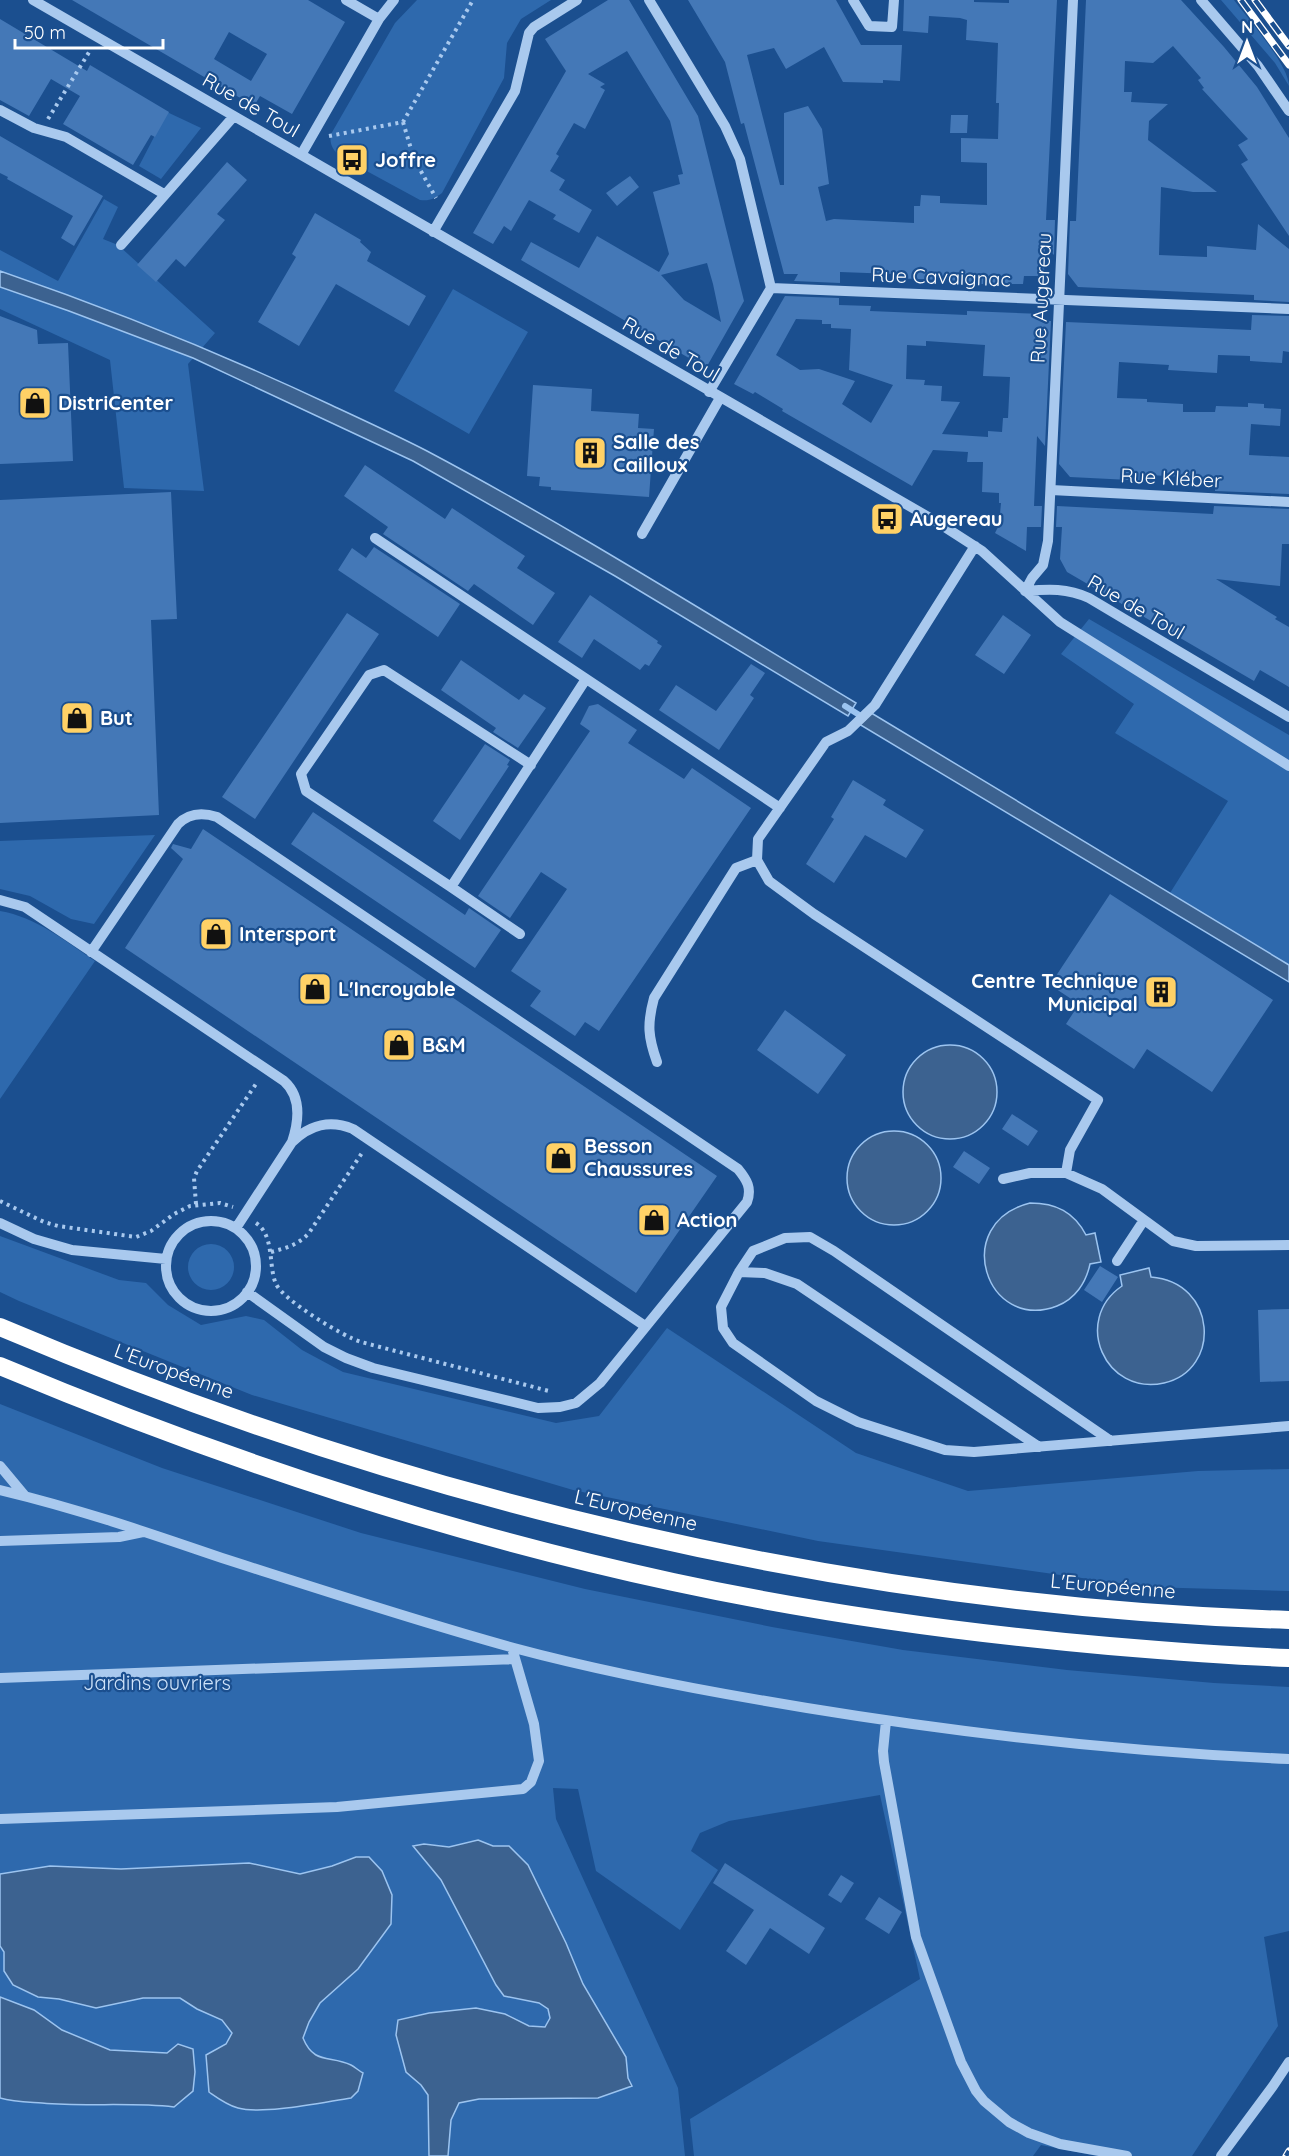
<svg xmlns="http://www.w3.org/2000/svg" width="1289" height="2156" font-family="Quicksand,sans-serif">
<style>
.green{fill:#2e69ad}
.water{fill:#3c6290;stroke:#9cc4f0;stroke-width:1.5}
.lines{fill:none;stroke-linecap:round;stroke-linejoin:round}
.stream{stroke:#9cc4f0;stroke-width:6}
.building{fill:#4478b7;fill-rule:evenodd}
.path{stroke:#a9c9ee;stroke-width:4;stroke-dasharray:3 4.5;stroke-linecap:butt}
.minor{stroke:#a9c9ee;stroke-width:10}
.highway{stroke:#fff;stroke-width:18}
.rail-casing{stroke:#fff;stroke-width:7}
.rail{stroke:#1b4f8f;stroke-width:4.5;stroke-dasharray:14;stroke-linecap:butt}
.labels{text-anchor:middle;stroke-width:4.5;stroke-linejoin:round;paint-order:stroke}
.street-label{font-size:20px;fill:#fff;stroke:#1b4f8f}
.poi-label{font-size:20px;font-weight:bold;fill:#fff;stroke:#1b4f8f;text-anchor:start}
.park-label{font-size:20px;fill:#cfe3fa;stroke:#1b4f8f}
</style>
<rect width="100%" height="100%" fill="#1b4f8f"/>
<path class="green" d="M417,0H551L521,19L507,43L504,78L442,193C434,199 430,201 420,200L339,156C333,149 329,144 331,134L395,23Z
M1221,0H1234C1248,19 1289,65 1289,86L1275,63Z
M167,112L201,128L161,179L139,166Z
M104,199L118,207L103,239L118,245L215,333L188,364L204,491L124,488L110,360L0,309V250L58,281Z
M453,289L528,332L469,434L394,391Z
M1089,619L1289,735V965L1170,893L1228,801L1115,733L1134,704L1061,654Z
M155,835L94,924L71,919L30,896L0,889V841Z
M0,911C36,917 65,941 95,961L0,1099Z
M0,1236L119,1280L146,1283L168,1305L201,1325L246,1316L264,1320L302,1350L343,1372L556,1423L599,1416L667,1328L856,1453L968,1491L1198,1471L1289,1469V1591L1146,1587L818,1541L573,1490L252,1395L19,1301L0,1292Z
M188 1267a23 23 0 1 1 46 0a23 23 0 1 1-46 0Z
M0,1404L162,1468L361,1533L585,1589L772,1627L903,1650L1067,1670L1214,1683L1289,1687V1931L1264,1937L1278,2026L1192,2156H1097L1041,2145L1033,2156H694L690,2119L920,1979L880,1795L729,1821L700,1833L691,1851L718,1870L680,1930L596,1871L578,1789L553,1788L556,1819L678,2088L685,2156H0Z"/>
<path class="water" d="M0,271C113,310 223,354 331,405C363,420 396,435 427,451C574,529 714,618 856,703L848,716L615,576L413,461L193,358L69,311L0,287Z
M868,711L1289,965V982L859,724Z
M903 1092a47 47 0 1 1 94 0a47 47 0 1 1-94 0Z
M847 1178a47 47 0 1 1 94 0a47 47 0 1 1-94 0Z
M1030,1203C1056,1203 1074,1212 1086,1235L1095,1233L1101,1262L1090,1264C1086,1283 1075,1299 1057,1306C986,1333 950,1223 1030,1203Z
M1149,1268L1151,1277C1217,1282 1222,1370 1164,1383C1105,1396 1072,1320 1122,1286L1120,1275Z
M478,1840L493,1846H509L528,1865L566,1943L583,1984L626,2057L628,2078L632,2086L598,2098L479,2099L459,2103L451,2120L448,2156H429L428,2095L421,2085L406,2072L396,2035L398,2020L429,2013L476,2008L505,2014L529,2026L545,2027L550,2018L548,2009L539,2003L504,1996L496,1985L441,1880L413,1846L424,1844L449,1847Z
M356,1857H369L382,1871L392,1895L391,1924L358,1969L320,2003L309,2022L303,2038C314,2065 330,2055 351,2065C355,2067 359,2071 363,2073L358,2091L351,2098C324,2102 263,2115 238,2108C227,2105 219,2099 209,2092L206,2055L226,2044L232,2033L222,2020L197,2009L180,1998H143L96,2008L59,1999L38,1997L13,1985L4,1971V1952L0,1946V1874L50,1866L121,1869L249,1863L300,1874L332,1866Z
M0,1997L34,2010L62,2030L110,2050L167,2053L178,2044L193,2049L195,2072L193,2091L174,2107C130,2102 86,2107 42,2103C28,2102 14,2102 0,2098Z"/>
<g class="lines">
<path class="stream" d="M845,706L864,718"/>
</g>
<path class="building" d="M72,0H308L345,22L292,114L260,96L254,106ZM229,32L267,54L251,81L214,59Z
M608,0H629L698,116L744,301L706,368L521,260L531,242L579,268L597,236L659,272L669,254L653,192L680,184L678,175L683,174L670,121L627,51L588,74L605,84L600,87L605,90L585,129L574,123L556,154L559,156L550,171L565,180L559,190L592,210L579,233L553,219L556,215L529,200L511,231L504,226L493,244L473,233L566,71L545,39ZM707,263L713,284L721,322L684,300L661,275Z
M688,0H836L861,45H902L900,81L883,80V83L843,82L824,47L786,69L774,48L747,55L780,185H784V113L808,106L822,129L829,184L818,187L826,221L834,219L914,223V206H920L921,195L940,196V203L987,205V163L961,162V138L998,139L999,103H996L998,43L966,40L967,20L960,18L929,16L928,33L903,31L904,0H974V2L1009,3V0H1057L1046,220H1055L1054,255L1045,245L1044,276H1024L1023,284H968V282L965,281L893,278L894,274L840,272V283L794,281L798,274H784L744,123L741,124L725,62Z
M1086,0H1181L1224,47L1257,87L1289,138V236L1241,164L1248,160L1238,145L1248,139L1202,89L1204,88L1198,80L1201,78L1173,46L1153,63L1125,61L1124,92H1132L1131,102L1168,104L1149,121L1148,140L1217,192H1193L1161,187L1159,255L1207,257V246L1256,250L1258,224L1289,249V302L1254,300V295L1078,287L1068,274L1070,221H1076Z
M0,19L87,71L90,65L169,112L155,137L151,135L133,165L63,124L80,96L51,79L29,116L0,100Z
M951,115H968L967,133H950Z
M0,136L103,196L74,246L61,238L73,216L7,179L8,177L0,173Z
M227,162L247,180L217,214L225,220L185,267L176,259L156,282L137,265Z
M630,176L639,187L617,206L606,193Z
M315,213L361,240L360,242L371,252L367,261L426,296L409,326L336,284L299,346L258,322L296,257L292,254Z
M785,296L839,298V305L871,306L870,311L967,315V311L1042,314V321H1051L1045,446L1037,436L1034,506H1042L1041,527H1027L1026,551L995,533L999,525L1001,503H999V493L982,492L983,462H967L968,452L933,450L912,486L782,411L783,409L755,392L753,394L734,384ZM796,319L822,320V324H831V328L851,329L849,370L893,385L871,423L842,404L855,381L819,369L800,370L776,355ZM926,341L985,345L983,376L1010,377L1008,418H1003L1002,432L988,431V437L942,434L960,402L941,401L942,386L924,385L925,380L906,379L907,345L926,346Z
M1252,315L1289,316V352L1283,351L1282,363L1250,361V356L1218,355L1217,373L1168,370L1169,365L1119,362L1117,398L1147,399V402L1183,404V412H1215L1216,406L1248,407V403L1264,404V408L1281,409L1280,426L1251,424L1249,455L1289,457V494L1215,491V479L1150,475V481L1070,477L1059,464L1066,322L1251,330Z
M0,316L37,330L38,344L68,343L73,461L0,464Z
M533,385L592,389L591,411L639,414L638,428L654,429L649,497L551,490V487L539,486L540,477L527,476Z
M365,465L445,519L452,508L525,556L517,568L555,593L533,625L474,584L468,591L383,534L388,527L344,496Z
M171,492L177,619L151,620L159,815L0,823V500Z
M1057,506L1213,514L1214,506L1289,509V544H1282L1280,586L1216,579L1277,617L1275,619L1289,627V687L1260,670L1254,681L1067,572L1060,559L1062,527H1056Z
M374,547L460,604L438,637L338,570L352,548L366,558Z
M590,595L658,641L657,643L662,646L649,666L645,664L640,670L594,639L582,658L558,642Z
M347,613L379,634L255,819L222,797Z
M1003,615L1031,635L1004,674L975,655Z
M461,660L519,700L524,694L546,708L518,748L493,732L496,728L441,690Z
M751,664L765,673L750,695L754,698L719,750L659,710L676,685L716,711Z
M598,704L637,730L628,743L684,779L692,768L751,808L599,1031L585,1022L575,1036L530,1006L541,991L511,971L567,889L541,872L510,918L478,896L590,731L580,724L589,706Z
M485,744L510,760L507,765L509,766L460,840L433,821Z
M853,780L886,800L883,805L924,830L906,858L865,835L834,883L806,864L834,819L831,817Z
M313,812L465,915L469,908L501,930L475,968L291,844Z
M203,829L717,1176L636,1293L125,948L183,859L171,848L173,844L191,849Z
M1110,894L1273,1000L1212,1092L1147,1049L1134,1069L1066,1024L1079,1004L1050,985Z
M785,1010L846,1055L818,1094L757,1050Z
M1012,1114L1038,1131L1028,1146L1002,1129Z
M964,1151L990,1168L979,1184L953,1167Z
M1100,1266L1118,1277L1102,1302L1084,1290Z
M1289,1309V1381L1260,1382L1258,1310Z
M725,1863L825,1928L809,1954L770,1928L746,1965L726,1951L754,1910L713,1883Z
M841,1875L854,1883L841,1903L828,1895Z
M879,1897L902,1912L889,1934L865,1919Z"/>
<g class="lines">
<path class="path" d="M48,119L91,49
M403,122L414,159L436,198
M329,136L403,122L473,0
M0,1201L44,1222L58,1226L136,1237L151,1231L174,1214L190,1206L220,1203L233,1207
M196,1204L194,1178L197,1171L258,1081
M256,1223C275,1236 268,1266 276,1284C283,1300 344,1337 361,1342L549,1391
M271,1252C286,1248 298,1245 309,1233L362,1153"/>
<path class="minor" d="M33,0L937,522L982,551L1060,622L1289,766
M346,0L379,19
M649,0L725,126L740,159L771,288L709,392
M853,0L869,26L892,27L894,0
M1201,0L1258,66L1289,111
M0,110L34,128L66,137L164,194
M301,155L379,19L394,0
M433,232L515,91L529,33L534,27L577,0
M121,245L234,116
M771,288L1289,309
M1051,490L1289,502
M642,534L720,398
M375,538L780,808
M975,546L875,705L848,731L826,742L758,839L757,860L769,881L814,914L1098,1100L1070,1150L1066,1173L1102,1189L1173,1241L1196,1246L1289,1245
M1025,591L1032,578L1043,565L1048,541L1073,0
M1025,591C1049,589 1067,588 1089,598L1289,717
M531,765L384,670L369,675L301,774L306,791L451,887L586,679
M451,887L520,934
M0,900L25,907L284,1081C302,1097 299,1121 292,1142
M91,952L178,824C189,813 202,812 217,817L738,1169C747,1180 752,1188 747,1202L600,1383L576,1403L560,1407L538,1408L373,1368L346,1358L324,1347L247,1292
M657,1062C648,1037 647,1024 654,998L736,868L757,860
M1003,1179L1030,1173H1066
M166 1266a45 45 0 1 1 90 0a45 45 0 1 1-90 0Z
M0,1223L34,1239L72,1250L166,1259
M236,1228L292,1142C310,1125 329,1119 353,1129L645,1326
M1117,1261L1144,1220
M739,1272L765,1273L797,1284L1039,1447
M1111,1441L834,1251L810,1237L785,1238L753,1251L739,1272L721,1307L723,1328L733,1343L816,1401L858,1422L945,1450L974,1452L1289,1426
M0,1466L25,1496
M0,1490C76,1508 149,1533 222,1558C319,1589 416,1621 514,1648C611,1674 709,1692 807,1708C966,1734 1127,1752 1289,1759
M0,1541L119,1537L143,1532
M0,1678L515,1659
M886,1721L883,1751L884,1762L916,1937L961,2062L976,2091L984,2101L1009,2122L1029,2133L1060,2144L1127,2156
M0,1819L337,1807L523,1789L531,1782L539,1761L534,1724L512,1648
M1221,2156L1273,2086L1289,2062"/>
<path class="highway" d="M0,1327C407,1500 847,1606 1289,1620
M0,1366C217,1457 442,1532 673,1582C816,1613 963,1633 1109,1646C1169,1651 1229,1656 1289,1658"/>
<defs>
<path id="rail" d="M1241,0L1289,65
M1255,0L1289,46
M1286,2156L1289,2151"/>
</defs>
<use href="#rail" class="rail-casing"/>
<use href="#rail" class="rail"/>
</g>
<defs>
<symbol id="bus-square" viewBox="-11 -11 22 22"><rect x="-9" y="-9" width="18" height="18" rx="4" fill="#ffd166" stroke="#1b4f8f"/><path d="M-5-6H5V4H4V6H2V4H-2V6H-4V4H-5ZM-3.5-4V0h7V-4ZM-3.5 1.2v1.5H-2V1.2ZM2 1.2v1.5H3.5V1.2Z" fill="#111"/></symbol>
<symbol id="shop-square" viewBox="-11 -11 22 22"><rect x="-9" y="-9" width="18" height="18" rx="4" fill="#ffd166" stroke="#1b4f8f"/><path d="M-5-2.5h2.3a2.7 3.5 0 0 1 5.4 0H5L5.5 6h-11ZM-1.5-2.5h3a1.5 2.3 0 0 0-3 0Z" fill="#111"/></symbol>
<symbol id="building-square" viewBox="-11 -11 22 22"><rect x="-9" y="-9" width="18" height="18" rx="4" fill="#ffd166" stroke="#1b4f8f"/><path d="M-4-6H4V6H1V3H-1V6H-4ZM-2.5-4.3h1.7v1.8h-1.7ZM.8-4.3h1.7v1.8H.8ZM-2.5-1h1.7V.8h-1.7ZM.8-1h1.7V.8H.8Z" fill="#111"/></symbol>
</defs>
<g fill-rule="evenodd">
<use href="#bus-square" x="333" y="141" width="38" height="38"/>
<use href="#shop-square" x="16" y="384" width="38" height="38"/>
<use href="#building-square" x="571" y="434" width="38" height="38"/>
<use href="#bus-square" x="868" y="500" width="38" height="38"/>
<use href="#shop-square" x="58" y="699" width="38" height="38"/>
<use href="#shop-square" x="197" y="915" width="38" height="38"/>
<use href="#shop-square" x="296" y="970" width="38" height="38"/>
<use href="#building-square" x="1142" y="973" width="38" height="38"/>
<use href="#shop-square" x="380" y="1026" width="38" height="38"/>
<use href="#shop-square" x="542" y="1139" width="38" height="38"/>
<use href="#shop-square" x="635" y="1201" width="38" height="38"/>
</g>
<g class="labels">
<g class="street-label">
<text transform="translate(251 105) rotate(30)" y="7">Rue de Toul</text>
<text transform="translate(941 277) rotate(2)" y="7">Rue Cavaignac</text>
<text transform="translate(1041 298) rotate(-87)" y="7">Rue Augereau</text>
<text transform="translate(671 349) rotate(30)" y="7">Rue de Toul</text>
<text transform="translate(1171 478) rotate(3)" y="7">Rue Kléber</text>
<text transform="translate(1136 607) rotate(30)" y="7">Rue de Toul</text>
<text transform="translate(174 1371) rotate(20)" y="7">L'Européenne</text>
<text transform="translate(636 1510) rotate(13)" y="7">L'Européenne</text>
<text transform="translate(1113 1586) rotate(5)" y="7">L'Européenne</text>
</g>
<g class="poi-label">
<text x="375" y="167">Joffre</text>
<text x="58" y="410">DistriCenter</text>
<text x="613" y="449">Salle des<tspan x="613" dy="23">Cailloux</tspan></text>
<text x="910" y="526">Augereau</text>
<text x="100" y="725">But</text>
<text x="239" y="941">Intersport</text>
<text x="1138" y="988" text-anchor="end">Centre Technique<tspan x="1138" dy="23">Municipal</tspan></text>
<text x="338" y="996">L'Incroyable</text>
<text x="422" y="1052">B&amp;M</text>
<text x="584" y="1153">Besson<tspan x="584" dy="23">Chaussures</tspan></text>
<text x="677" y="1227">Action</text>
</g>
<g class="park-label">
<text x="157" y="1690">Jardins ouvriers</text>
</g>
</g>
<g transform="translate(1247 42)" stroke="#1b4f8f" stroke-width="4.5" paint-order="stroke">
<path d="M0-4.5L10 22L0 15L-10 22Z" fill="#ffffff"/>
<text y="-9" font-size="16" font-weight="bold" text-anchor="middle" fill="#ffffff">N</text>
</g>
<path d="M15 39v9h148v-9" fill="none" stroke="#ffffff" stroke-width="3"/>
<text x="24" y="39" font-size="18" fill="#ffffff" stroke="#1b4f8f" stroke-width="4.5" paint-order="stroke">50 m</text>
</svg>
